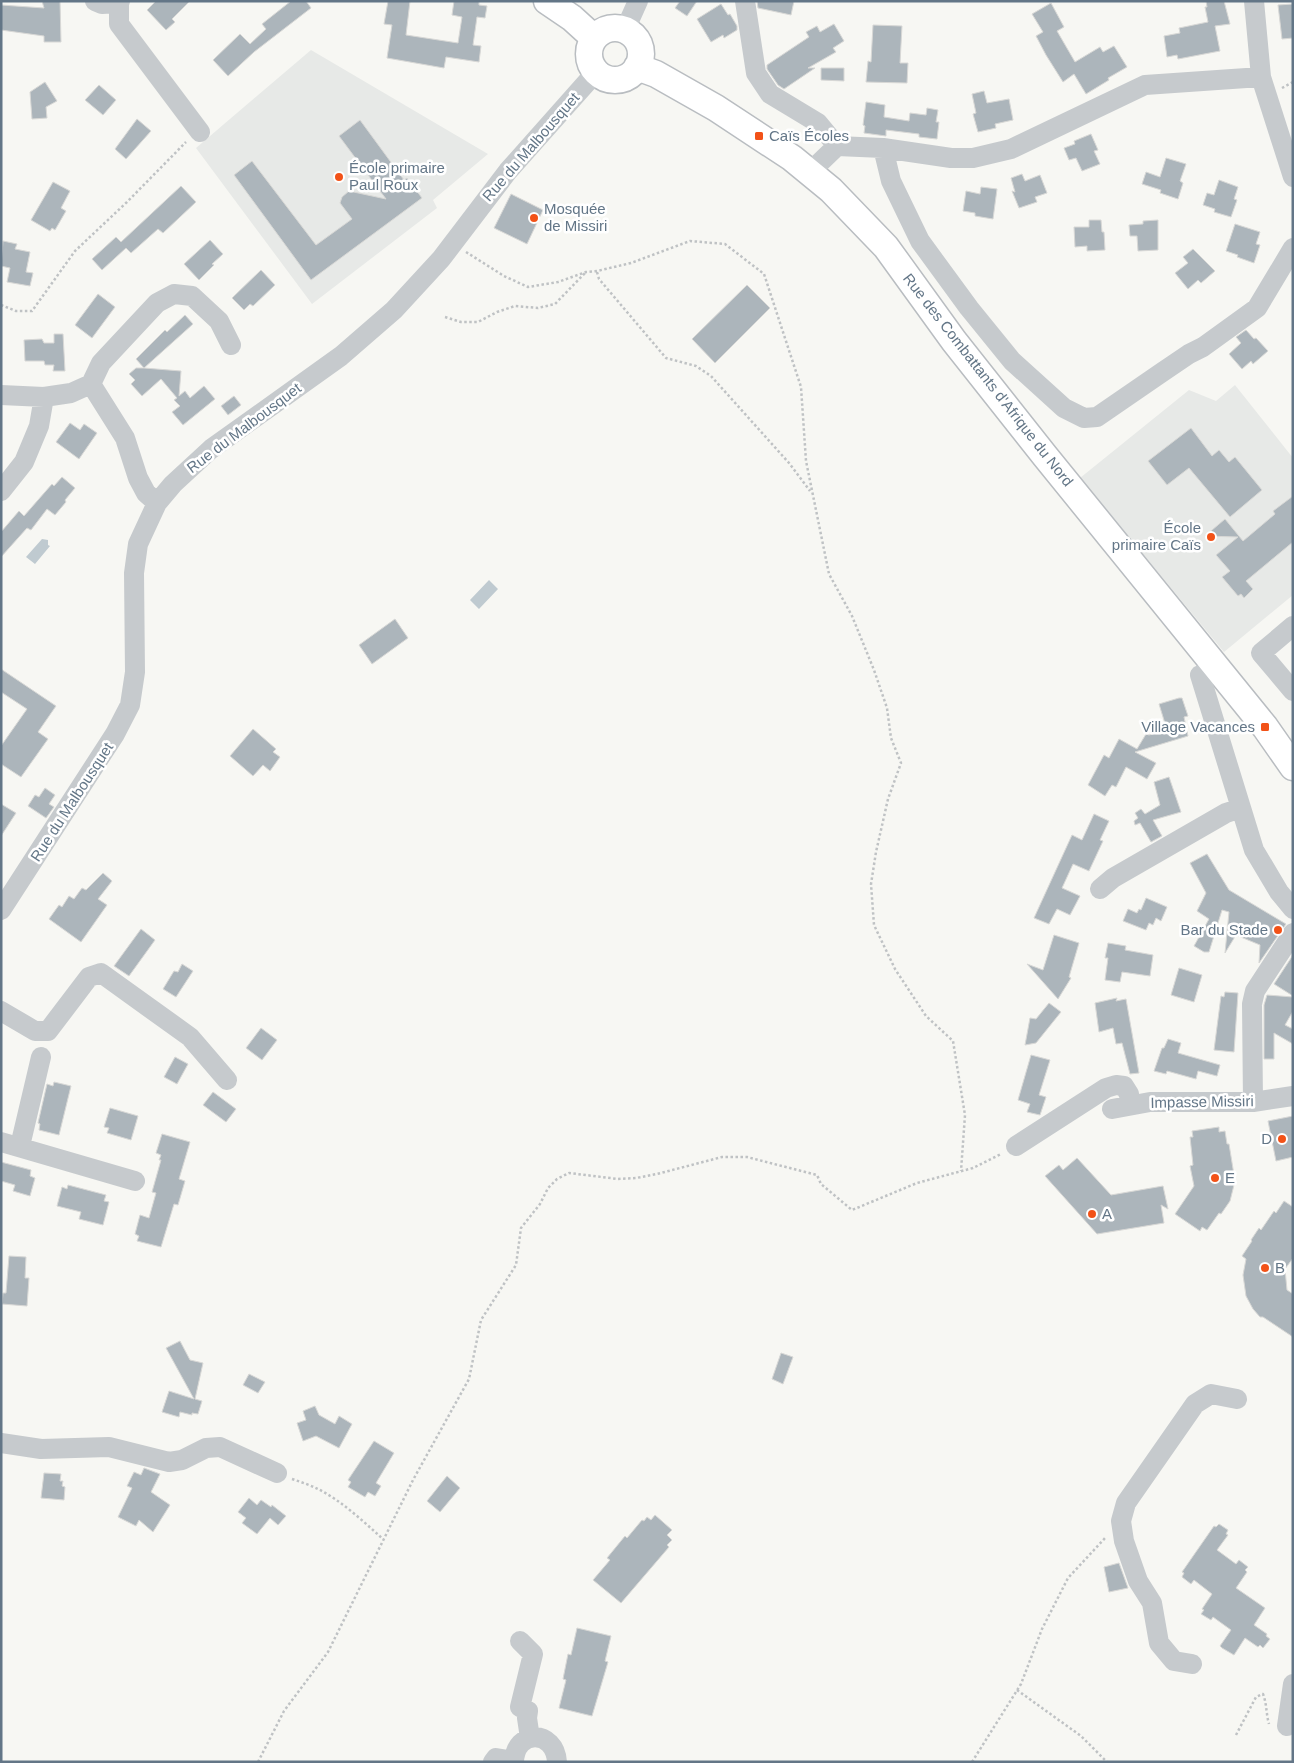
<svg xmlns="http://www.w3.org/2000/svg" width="1294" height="1763" font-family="Arial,sans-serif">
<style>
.built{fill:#e7e9e7}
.water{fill:#bfcad0}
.building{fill:#acb5bb;stroke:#d8d8d6}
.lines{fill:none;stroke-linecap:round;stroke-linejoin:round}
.major-casing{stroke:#b9bdc1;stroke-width:29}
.path{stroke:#bfc2c4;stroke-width:2.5;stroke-dasharray:2.5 2.5;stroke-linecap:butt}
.minor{stroke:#c6cacd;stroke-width:20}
.major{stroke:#fff;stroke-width:26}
.poi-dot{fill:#f25218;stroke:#fff;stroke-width:2}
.labels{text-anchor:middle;stroke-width:5;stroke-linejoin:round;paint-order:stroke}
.poi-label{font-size:15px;fill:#637687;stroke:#fff;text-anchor:start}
.street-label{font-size:15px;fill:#637687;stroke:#fff}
</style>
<rect width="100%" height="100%" fill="#f7f7f3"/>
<path class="built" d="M311,50L488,154L433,200L437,208L312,304L196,148Z
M1235,385L1293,458V595L1224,652L1080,478L1189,390L1216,401Z"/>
<path class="water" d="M42,539L48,540V545L50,546L35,564L26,557Z
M489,580L498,589L479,609L470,600Z"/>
<path class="building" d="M42,1H60L61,42H44V36L1,30V5L44,8Z
M156,1H190L172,19L175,22L166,30L147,10Z
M291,1H306L311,8L254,52L228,76L213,60L240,34L250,44L266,29L262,24Z
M388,1H410L406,35L458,43L462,17L452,15L454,1H479V5L487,6L485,18L477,17L473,45L481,46L479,62L446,57L444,68L387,58L392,25L384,24Z
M680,1H697L687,16L675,8Z
M757,1H794L791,15L758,8Z
M1206,1H1224L1230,24L1215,26L1220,51L1178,59L1177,55L1167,57L1164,36L1180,33L1179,28L1208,22L1205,7H1207Z
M1051,3L1064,27L1057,31L1075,62L1100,47L1103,52L1114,46L1127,67L1108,78L1109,80L1086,94L1074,74L1063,82L1046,55L1036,36L1043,32L1032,14Z
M721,4L728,15L730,14L737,26V30L724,38L723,35L711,42L697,19Z
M1293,4V38L1282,39L1278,5Z
M834,24L844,41L833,48L836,52L808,68H815L784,89L778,85L767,69V65L809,37L806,32L817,26L820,32Z
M873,25L902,26L900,63H908L907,83L866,82L868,61L871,62Z
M821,68H844V81L821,80Z
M45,82L57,101L46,107L47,118L32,119L30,92Z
M99,85L116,100L103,115L85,100Z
M984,91L987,103L1009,99L1013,120L995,124L996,128L978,132L973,114L976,113L972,94Z
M866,102L885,105L884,117L909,121L910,113L926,115L927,108L938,110L936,122H939L937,139L919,137V134L886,130V136L864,133L865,126L863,125Z
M137,119L151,131L126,159L115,149Z
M360,120L404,180L407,178L422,198L311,280L234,175L252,161L316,245L352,219L340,203L342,197L349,191L386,199L339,136Z
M1091,134L1098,150L1094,151L1100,164L1082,171L1076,158L1069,160L1064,148L1075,144L1074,141Z
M1166,158L1186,164L1180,181L1183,183L1178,199L1160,193L1161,190L1142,184L1146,172L1160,177Z
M1022,174L1025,181L1040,175L1047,193L1035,197L1037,202L1019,208L1012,191L1015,192L1011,178Z
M1219,180L1238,187L1234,199L1237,200L1231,217L1214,212L1215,209L1203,205L1207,193L1214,195Z
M53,182L70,191L61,208L66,211L55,230L52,228L50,231L31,220Z
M181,186L196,202L163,233L158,229L131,253L126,248L102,270L92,259L116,237L121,242Z
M981,187L997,189L993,219L975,216V213L963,211L966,191L980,194Z
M511,194L543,210L527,244L494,228Z
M1089,220H1101L1102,232H1104L1105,250L1087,251V246L1075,247L1074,227H1089Z
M1158,220V250L1138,251L1137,236H1130L1129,225L1143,224V221Z
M1235,224L1260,232L1256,244L1260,245L1254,263L1237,257L1238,255L1226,251Z
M210,240L223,254L212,264L214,265L199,280L184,264Z
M3,241L17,244L15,249L30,252L26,272L33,273L30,286L7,282L10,268L1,266Z
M1193,249L1215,271L1201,283L1198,280L1188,289L1175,273L1188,263L1183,257Z
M261,270L275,285L253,306L250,304L244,310L232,298Z
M747,285L770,308L715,363L692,339Z
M98,294L115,307L92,338L75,325Z
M185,315L193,324L144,368L181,371L179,396L185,391L190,398L204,386L215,399L183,425L172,412L180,406L174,400L177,398L161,379L142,396L131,384L135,380L129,374L136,368H144L136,359L165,330L167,332Z
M1246,330L1254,339L1256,338L1268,351L1253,364L1251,361L1242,369L1229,354L1241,343L1236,337Z
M54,334H63L65,371H53L54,365H45L44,361H25L24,340L42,339L44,343H54Z
M234,396L241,405L228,415L221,406Z
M70,423L80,430L84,424L97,433L79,459L56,442Z
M1191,428L1212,456L1219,450L1229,462L1235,457L1262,490L1230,517L1189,468L1167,485L1148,461Z
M62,477L75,488L65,500L66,502L55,515L47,509L31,530L27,528L1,557V532L19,511L24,516L52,484L54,486Z
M1293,496V542L1246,581L1253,589L1244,598L1241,594L1238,596L1222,577L1230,571L1216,555L1238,537L1205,536L1225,519L1243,541L1275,514L1273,511Z
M395,619L408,638L372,664L359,645Z
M1,669L56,706L38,732L48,739L21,777L1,764V746L27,709L1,692Z
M1179,698H1182L1188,716L1184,717L1188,736L1135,752L1156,763L1147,779L1126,767L1116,787L1112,785L1105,796L1088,785L1104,755L1109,758L1119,739L1137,749L1146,734L1149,735L1167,730L1159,704Z
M253,729L276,749L273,752L280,757L270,771L263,765L253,776L230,756Z
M1169,777L1181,812L1153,820L1162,836L1151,842L1140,823L1135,825L1134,821L1138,818L1135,813L1141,809L1145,814L1160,805L1154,782Z
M45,788L55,795L49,804L54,807L46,818L28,806L35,795L39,797Z
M1,804L16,813L1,836Z
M1094,814L1109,821L1100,840L1103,841L1089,871L1073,864L1062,888L1080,896L1070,915L1057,909L1049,924L1034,918L1072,835L1082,840Z
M1207,854L1229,890L1286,924L1259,963L1260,945L1236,935L1225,953L1229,912L1222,910L1209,952H1204L1194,946L1209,919L1197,911L1206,893L1190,863Z
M103,873L112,881L98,899L107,905L81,942L49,919L59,905L62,907L69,896L74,899L82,888L86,890Z
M1146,898L1167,907L1161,921L1156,918L1153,925L1149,923L1146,930L1123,921L1128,909L1137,913L1139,909L1141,910Z
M141,929L155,940L129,976L114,966Z
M1054,935L1079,943L1069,977L1071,978L1058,999L1027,964L1043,970Z
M1108,943L1126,946L1125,950L1153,955L1150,976L1122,972L1120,982L1105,980L1108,958H1105Z
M1293,955V996L1274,984Z
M182,964L193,971L176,997L163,989L174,971L178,972Z
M1179,968L1202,975L1194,1002L1171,995Z
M1225,992L1238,993L1234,1052L1214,1050L1221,996L1224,997Z
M1267,995L1293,997V1011L1285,1025L1293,1029V1044L1274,1033V1059H1264V1005Z
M1117,998L1116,1001L1126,999L1139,1073L1130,1074L1122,1043L1116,1044L1113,1028L1099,1032L1095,1003Z
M1049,1003L1061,1012L1036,1043L1025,1045L1030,1018L1036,1019Z
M261,1028L277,1040L262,1060L246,1048Z
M1168,1039L1181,1043L1178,1053L1220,1065L1217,1076L1198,1071L1196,1079L1167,1071L1166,1074L1154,1071L1162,1048H1164Z
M1031,1055L1050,1060L1039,1095L1046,1097L1040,1115L1027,1112L1030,1104L1018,1100Z
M175,1057L188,1064L177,1084L164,1077Z
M54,1082L71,1086L59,1135L39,1130L40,1124L38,1123L47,1084L53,1086Z
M213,1092L236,1109L226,1122L203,1105Z
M110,1108L138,1116L131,1140L107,1133L109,1128L104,1127Z
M1293,1116V1157L1276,1161L1268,1121Z
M1219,1127V1132L1225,1131L1227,1144H1229L1235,1181L1230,1201L1221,1214L1219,1213L1207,1230L1202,1227L1200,1231L1175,1214L1194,1186L1190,1166L1193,1165L1190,1137H1193L1192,1131Z
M162,1134L190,1142L179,1179L185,1181L178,1205L174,1204L161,1247L137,1241L139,1236L135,1234L140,1215L149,1218L156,1193L152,1192L161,1160H159L161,1155L156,1153Z
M1077,1158L1111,1195L1163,1186L1168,1209L1161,1205L1164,1223L1097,1234L1045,1176L1059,1165L1063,1170Z
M1,1162L31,1170L30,1176L35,1178L30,1196L13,1191L15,1185L1,1181Z
M68,1185L106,1195L104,1201L109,1202L103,1225L79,1219L81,1212L57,1206L62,1187L67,1189Z
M1284,1201L1293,1207V1258L1285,1269L1287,1290L1293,1294V1337L1263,1317H1260L1253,1309L1246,1296L1243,1275L1246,1259L1242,1256L1252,1241L1251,1240L1259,1228L1261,1230L1274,1211L1276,1213Z
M9,1256L26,1257L25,1278H29L27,1306L2,1304L3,1293H6Z
M180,1341L190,1360L203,1363L195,1399L202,1401L198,1414L192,1413V1415L180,1412L179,1417L162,1412L169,1391L194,1399L166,1348Z
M781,1353L793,1357L783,1384L772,1379Z
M249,1374L265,1382L258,1393L243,1385Z
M315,1406L319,1415L335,1424L339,1416L352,1424L339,1448L316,1436L303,1441L297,1423L306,1420L303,1411Z
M374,1441L394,1453L376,1483L381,1486L375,1496L368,1492L365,1497L348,1487L351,1482L348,1480Z
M144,1468L160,1474L151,1492L170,1505L153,1532L139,1520L136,1526L118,1517L132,1488L127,1486L134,1472L141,1475Z
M44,1473L61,1474L60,1481H63L62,1486L65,1487L64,1500L41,1498Z
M447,1476L460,1488L440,1512L427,1501Z
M249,1498L257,1505L261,1500L271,1507L272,1505L286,1516L278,1525L270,1518L257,1534L242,1523L246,1518L238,1512Z
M655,1515L672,1530L667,1535L672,1540L667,1545L669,1547L621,1603L593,1580L610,1560L607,1558L625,1536L627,1538L642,1520L644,1521L647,1517L651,1520Z
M1219,1524L1228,1530L1226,1534L1228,1535L1217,1550L1236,1564L1239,1560L1248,1567L1245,1570L1247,1572L1236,1588L1265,1608L1254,1625L1267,1634L1266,1636L1270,1639L1263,1648L1260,1645L1258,1647L1245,1638L1234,1655L1222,1648L1220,1646L1231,1630L1213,1617L1211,1620L1201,1614L1204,1610L1202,1609L1212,1594L1194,1580L1191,1584L1182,1577L1184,1573L1182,1572L1214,1526L1216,1527Z
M1119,1563L1128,1588L1109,1592L1104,1567Z
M577,1628L611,1636L605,1661L608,1662L592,1716L559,1708L566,1680L563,1679L568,1654L571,1655Z"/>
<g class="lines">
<defs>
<path id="major" d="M547,1L572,18L594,38
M589 54a26 26 0 1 1 52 0a26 26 0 1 1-52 0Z
M637,67L656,74L716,108L792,158L831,190L886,247L954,341L1045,456L1265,727L1293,767"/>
</defs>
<use href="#major" class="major-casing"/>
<path class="path" d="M1282,88L1293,82
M466,252L504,276L528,287L558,282L586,272L597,271L631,263L690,241L725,244L764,274L801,387L806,461L829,574L852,616L874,670L887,708L891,738L901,763L888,799L876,852L871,884L874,925L895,969L926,1016L953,1041L965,1115L961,1171
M597,272L599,279L666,358L696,366L711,376L789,463L810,491
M1,305L16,311H32L75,251L127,202L186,142
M445,317L461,322H478L497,312L515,306L538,308L555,304L585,273
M292,1479C301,1482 310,1485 318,1489C342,1501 364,1522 384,1540
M1017,1690L1081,1736L1107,1762
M1236,1735L1256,1697L1263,1694C1267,1704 1266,1714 1269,1724
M258,1762L284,1711L328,1652L413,1480L469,1379L481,1320L516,1265L521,1228L540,1204L548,1188L557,1179L569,1173L618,1179L636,1178L657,1174L722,1157H747L817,1175L821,1184L852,1210L917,1183L973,1168L1001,1154
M972,1762L1021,1684L1042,1629L1068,1578L1106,1537"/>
<path class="minor" d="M95,1L102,4L119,3
M120,1L119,3V24L200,132
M745,1L756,73L770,94L818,123L837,146L810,172
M1254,1L1261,77L1293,177
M625,30L638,1
M837,146L883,148L951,158H973L1011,149L1145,85L1261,77
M883,148L891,181L920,241L969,308L1012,361L1064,408L1084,418L1097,417L1161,373L1189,354L1203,347L1257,308L1293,248
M91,384L101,363L157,303L174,294L192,296L219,321L231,345
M1,395L44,397L71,393L91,384L125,438L138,478L146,493L157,503
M1,491L24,462L39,426L44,397
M1293,626L1261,653L1293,691
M1200,675L1254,850L1279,892L1293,909
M1100,889L1113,878L1226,813L1241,808
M1,910L115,734L130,705L135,672L134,573L138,544L157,503L173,484L211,449L341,356L394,310L441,259L508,171L596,72
M1,1011L35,1031H48L89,977L101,973L190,1037L227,1080
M1253,1102L1252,1004L1255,991L1293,933
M1112,1109L1150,1102H1253L1293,1096
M1,1142L135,1181
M20,1146L41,1057
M1016,1146L1106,1088L1116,1085L1124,1086L1129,1094L1130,1105
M1,1443L41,1449L109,1447L169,1462L182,1460L206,1448L220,1447L277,1473
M520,1641L533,1654L520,1707L528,1711L527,1718L530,1738
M1192,1664L1174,1661L1159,1643L1152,1603L1138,1581L1124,1541L1121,1521L1126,1503L1195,1404L1211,1394L1237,1399
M1287,1726L1293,1684
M493,1762L496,1758L514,1761
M514,1762C515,1729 555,1729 557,1762"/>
<use href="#major" class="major"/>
</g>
<g class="poi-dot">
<rect x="754" y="131" width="10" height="10" rx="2.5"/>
<circle cx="339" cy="177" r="5"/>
<circle cx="534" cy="218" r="5"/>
<circle cx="1211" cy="537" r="5"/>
<rect x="1260" y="722" width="10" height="10" rx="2.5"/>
<circle cx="1278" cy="930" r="5"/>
<circle cx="1282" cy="1139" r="5"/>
<circle cx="1215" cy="1178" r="5"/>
<circle cx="1092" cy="1214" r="5"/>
<circle cx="1265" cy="1268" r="5"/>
</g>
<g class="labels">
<g class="poi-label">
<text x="769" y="141">Caïs Écoles</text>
<text x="349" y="173">École primaire<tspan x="349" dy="17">Paul Roux</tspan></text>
<text x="544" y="214">Mosquée<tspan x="544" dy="17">de Missiri</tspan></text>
<text x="1201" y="533" text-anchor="end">École<tspan x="1201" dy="17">primaire Caïs</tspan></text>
<text x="1255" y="732" text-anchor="end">Village Vacances</text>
<text x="1268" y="935" text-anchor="end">Bar du Stade</text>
<text x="1272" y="1144" text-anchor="end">D</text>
<text x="1225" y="1183">E</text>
<text x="1102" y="1219">A</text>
<text x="1275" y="1273">B</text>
</g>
<g class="street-label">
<text transform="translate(531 147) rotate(-49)" y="5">Rue du Malbousquet</text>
<text transform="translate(988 380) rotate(52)" y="5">Rue des Combattants d'Afrique du Nord</text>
<text transform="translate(244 428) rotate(-37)" y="5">Rue du Malbousquet</text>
<text transform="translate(72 802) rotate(-57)" y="5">Rue du Malbousquet</text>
<text transform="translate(1202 1102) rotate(-1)" y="5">Impasse Missiri</text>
</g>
</g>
<rect width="1294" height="1763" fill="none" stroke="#637687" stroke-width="5"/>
</svg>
